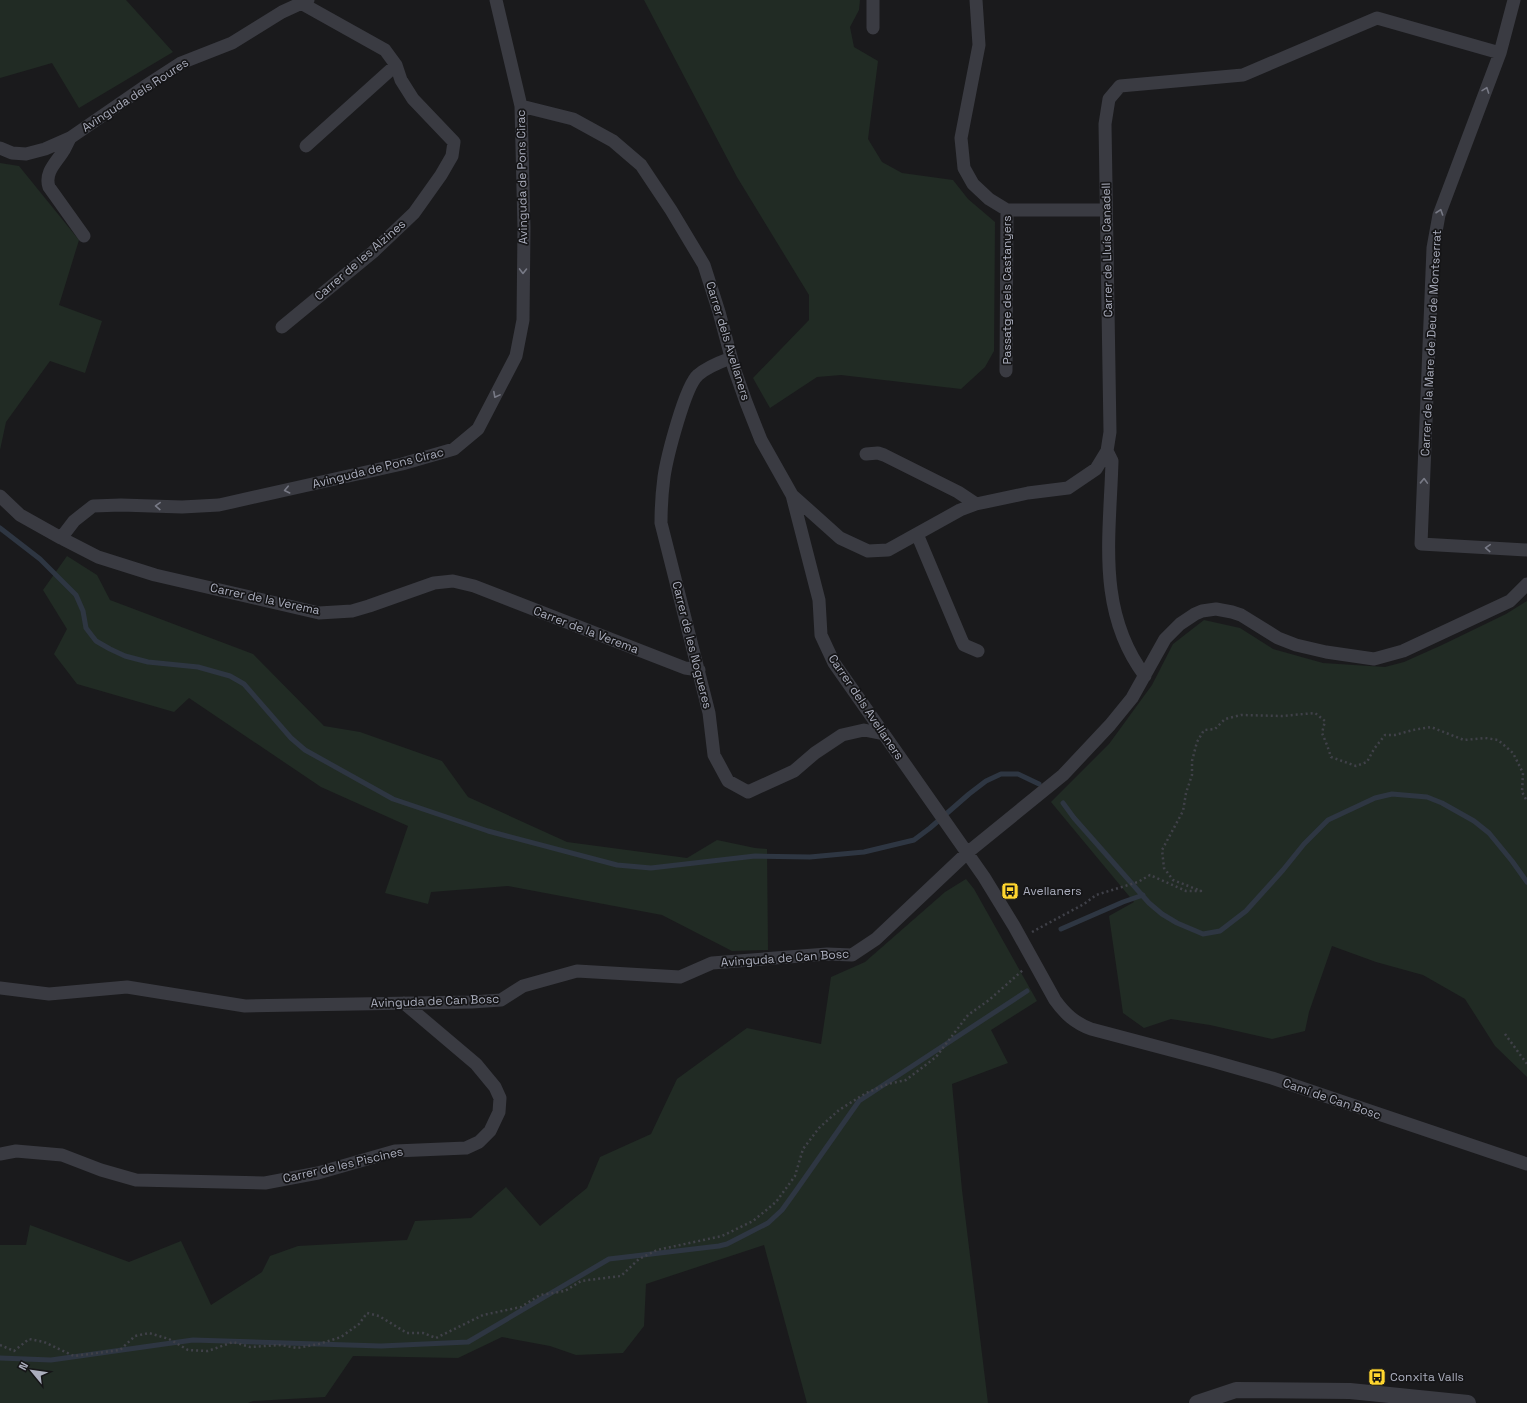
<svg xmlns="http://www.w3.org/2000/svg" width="1527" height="1403" font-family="'Space Grotesk',sans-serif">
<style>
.green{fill:#212b24}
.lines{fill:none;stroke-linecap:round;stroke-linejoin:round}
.stream{stroke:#2e3642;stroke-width:5}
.path{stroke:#404149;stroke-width:2.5;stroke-dasharray:2 3;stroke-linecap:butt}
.minor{stroke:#3a3b42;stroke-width:13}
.tertiary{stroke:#3a3b42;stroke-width:16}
.oneway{stroke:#787a86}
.labels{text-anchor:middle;stroke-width:3.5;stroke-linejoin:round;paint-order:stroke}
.street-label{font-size:12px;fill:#abaebd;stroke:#151517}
.poi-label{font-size:12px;fill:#abaebd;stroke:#151517;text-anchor:start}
</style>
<rect width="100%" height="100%" fill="#1a1a1c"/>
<path class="green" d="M0,0H126L173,52L79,108L52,63L0,78Z
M644,0H860L859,10L850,27L854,47L878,61L868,139L882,162L902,173L953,180L968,199L995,222L994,351L985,367L961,389L841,375L817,377L770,408L753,378L809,320V295L737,177Z
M0,163L19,166L79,240L59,305L102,321L85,373L50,361L6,422L0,450Z
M67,556L97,575L110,600L253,654L324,726L360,732L442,761L468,797L567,842L687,858L717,840L755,848L767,849L768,950L732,951L662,915L508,886L431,892L428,904L385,893L408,826L321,787L189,698L174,712L77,684L54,654L67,629L43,590Z
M1527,601V1077L1495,1046L1465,999L1423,975L1376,962L1332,946L1309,1012L1305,1031L1272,1039L1210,1025L1171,1019L1144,1028L1123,1013L1109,916L1134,902L1051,802L1109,744L1152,685L1173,644L1204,620L1240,628L1273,649L1323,663L1385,667L1404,662L1442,645L1506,614Z
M966,879L974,889L1037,1001L991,1030L1008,1063L952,1084L962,1190L988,1403H807L764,1245L646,1284L644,1326L623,1353L576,1355L550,1346L502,1337L458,1358L353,1356L325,1397L253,1401L248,1403H0V1245H26L30,1225L129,1262L181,1241L211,1305L262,1272L270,1256L298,1246L407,1240L415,1221L471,1218L506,1187L540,1226L587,1188L600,1157L651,1134L677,1079L747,1028L821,1044L831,977L865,962L945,892Z"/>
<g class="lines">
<path class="stream" d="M0,528L40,559L76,595L83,611L86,628L96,641L110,649L125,656L148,662L198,667L230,676L244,684L291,738L305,750L393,799L488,831L617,865L651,868L755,856L810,857L864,852L914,840L930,828L969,794L986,781L1001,774H1018L1039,784
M1063,803L1074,818L1149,903L1162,914L1177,923L1203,934L1220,931L1246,911L1283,870L1304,844L1328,820L1375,798L1392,794L1427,797L1442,803L1474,821L1489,833L1512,861L1527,882
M1061,929L1123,902L1143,895
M0,1358L51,1360L193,1340L381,1346L468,1342L609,1259L719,1246L727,1244L768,1223L782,1210L795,1192L859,1101L1027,991"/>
<path class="path" d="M1032,932L1084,904L1096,895L1138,882L1150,875L1186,891H1201L1173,880L1164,868L1162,850L1183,811L1186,793L1192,775V761L1197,742L1204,730L1215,729L1225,719L1241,715L1282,716L1315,713L1325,721L1322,733L1327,745L1331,757L1356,766L1367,762L1374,749L1385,735H1395L1413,730L1431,727L1464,740L1485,738L1498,740L1513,753L1523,773L1522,792L1527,801
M1505,1034L1527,1064
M0,1345L14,1351L29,1339L44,1342L74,1356L120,1350L135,1336L149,1333L169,1339L188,1350L208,1351L233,1342L250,1347L281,1345L297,1348L319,1344L341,1337L359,1324L367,1313L379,1316L407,1333H423L436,1338L483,1315L521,1307L540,1295L565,1291L581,1281L621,1276L639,1259L657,1250L722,1236L753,1221L776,1202L795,1176L803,1149L819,1128L839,1110L866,1093L888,1084L906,1080L936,1057L968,1015L989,1000L1023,970"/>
<path class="minor" d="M873,0V28
M976,0L979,45L961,138L964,168L973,184L989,199L1007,210H1106
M1514,0L1500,53L1439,215L1433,248L1421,544L1527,550
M521,106L573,119L613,141L641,165L671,210L704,265L719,312L734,368L746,402L761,440L792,495L819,600L821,635L834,663L984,877L1014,926L1055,1000C1065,1014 1075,1023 1091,1029L1212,1061L1272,1078L1527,1164
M70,138C68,142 66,146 64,150C57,162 44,172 49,187L84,236
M306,146L396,65
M0,148L12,153L26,154L45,149L70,138L144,87L181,63L232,43L282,12L308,0
M282,327L373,252L414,213L441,175L452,156L454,142L413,99L401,80L396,65L385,50L301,3
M731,358C720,362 707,367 698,375C685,386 667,457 664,477C662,492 661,508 661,523L709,713L714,755L728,781L748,792L794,771L815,753L842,735L864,730L884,734
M1006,371L1007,210
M1107,451L1112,461C1110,536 1096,611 1145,676
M866,454L878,453L884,455L958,492L976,504
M792,495L840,538L868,551L888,550L960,510L976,504L1028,493L1068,488L1096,469L1107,451L1110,432L1105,124L1109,99L1120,86L1243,75L1377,18L1500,53
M0,496L20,515L61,538L98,557L155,575L319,613L352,611L369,606L434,583L453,581L474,586L685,668L699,670
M917,534L962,641L964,645L978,651
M61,538L74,521L93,506L121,505L182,507L219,505L402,464L454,449L478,429L516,356L523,320L524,228L521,106L496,0
M0,988L49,994L127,987L245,1006L472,1002L501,1000L523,986L577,971L680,977L712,963L827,954L852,955L876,939L967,853L1063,775L1110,725L1132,698L1165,639L1180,624L1195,614L1202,611L1216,609L1232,612L1241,615L1278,638L1296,645L1326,652L1374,659L1403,651L1510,601L1527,584
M0,1154L16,1151L62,1155L101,1170L136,1180L265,1183L318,1173L395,1151L466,1148L479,1142L490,1131L499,1112L500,1098L495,1087L476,1064L404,1003"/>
<path class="tertiary" d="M1197,1403L1236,1390L1350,1391L1468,1403"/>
</g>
<defs><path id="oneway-chevron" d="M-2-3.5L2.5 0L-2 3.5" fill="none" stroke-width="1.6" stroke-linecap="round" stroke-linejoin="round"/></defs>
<g class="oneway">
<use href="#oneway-chevron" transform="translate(1486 90) rotate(-70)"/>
<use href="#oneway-chevron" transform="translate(1440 212) rotate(-71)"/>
<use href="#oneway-chevron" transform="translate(523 271) rotate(91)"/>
<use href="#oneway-chevron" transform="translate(496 395) rotate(118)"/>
<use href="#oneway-chevron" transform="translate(1424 481) rotate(-88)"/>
<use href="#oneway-chevron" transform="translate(287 490) rotate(167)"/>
<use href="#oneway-chevron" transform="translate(158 506) rotate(-178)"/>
<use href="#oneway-chevron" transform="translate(1488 548) rotate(-177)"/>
</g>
<defs>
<symbol id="bus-square" viewBox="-11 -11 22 22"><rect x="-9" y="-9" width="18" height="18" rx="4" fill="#ffd62f" stroke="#151517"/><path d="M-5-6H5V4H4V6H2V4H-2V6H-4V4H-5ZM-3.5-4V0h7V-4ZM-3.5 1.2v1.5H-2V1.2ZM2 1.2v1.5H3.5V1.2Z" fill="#111"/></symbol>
</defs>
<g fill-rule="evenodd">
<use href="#bus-square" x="1000" y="881" width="20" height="20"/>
<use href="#bus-square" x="1367" y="1367" width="20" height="20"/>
</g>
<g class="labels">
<g class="street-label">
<text transform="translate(135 95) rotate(-33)" y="4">Avinguda dels Roures</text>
<text transform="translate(522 177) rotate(-91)" y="4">Avinguda de Pons Cirac</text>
<text transform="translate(1107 250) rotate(-91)" y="4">Carrer de Lluís Canadell</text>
<text transform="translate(360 260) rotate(-41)" y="4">Carrer de les Alzines</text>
<text transform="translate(1007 290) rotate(-90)" y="4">Passatge dels Castanyers</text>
<text transform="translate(728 341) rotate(73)" y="4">Carrer dels Avellaners</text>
<text transform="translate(1431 343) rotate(-87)" y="4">Carrer de la Mare de Deu de Montserrat</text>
<text transform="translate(378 468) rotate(-14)" y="4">Avinguda de Pons Cirac</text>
<text transform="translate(265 599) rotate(12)" y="4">Carrer de la Verema</text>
<text transform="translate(586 630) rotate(21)" y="4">Carrer de la Verema</text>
<text transform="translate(692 645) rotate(76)" y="4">Carrer de les Nogueres</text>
<text transform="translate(866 707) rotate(56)" y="4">Carrer dels Avellaners</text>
<text transform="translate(785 958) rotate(-4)" y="4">Avinguda de Can Bosc</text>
<text transform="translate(435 1001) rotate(-2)" y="4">Avinguda de Can Bosc</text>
<text transform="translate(1332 1099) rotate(19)" y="4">Camí de Can Bosc</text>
<text transform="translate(343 1165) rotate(-13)" y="4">Carrer de les Piscines</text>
</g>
<g class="poi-label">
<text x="1023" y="895">Avellaners</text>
<text x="1390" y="1381">Conxita Valls</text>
</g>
</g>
<g transform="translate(32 1371) rotate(299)" stroke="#151517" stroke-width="3" paint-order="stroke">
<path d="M0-3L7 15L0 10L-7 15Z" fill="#abaebd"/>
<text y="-6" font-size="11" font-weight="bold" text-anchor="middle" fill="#abaebd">N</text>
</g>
</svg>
